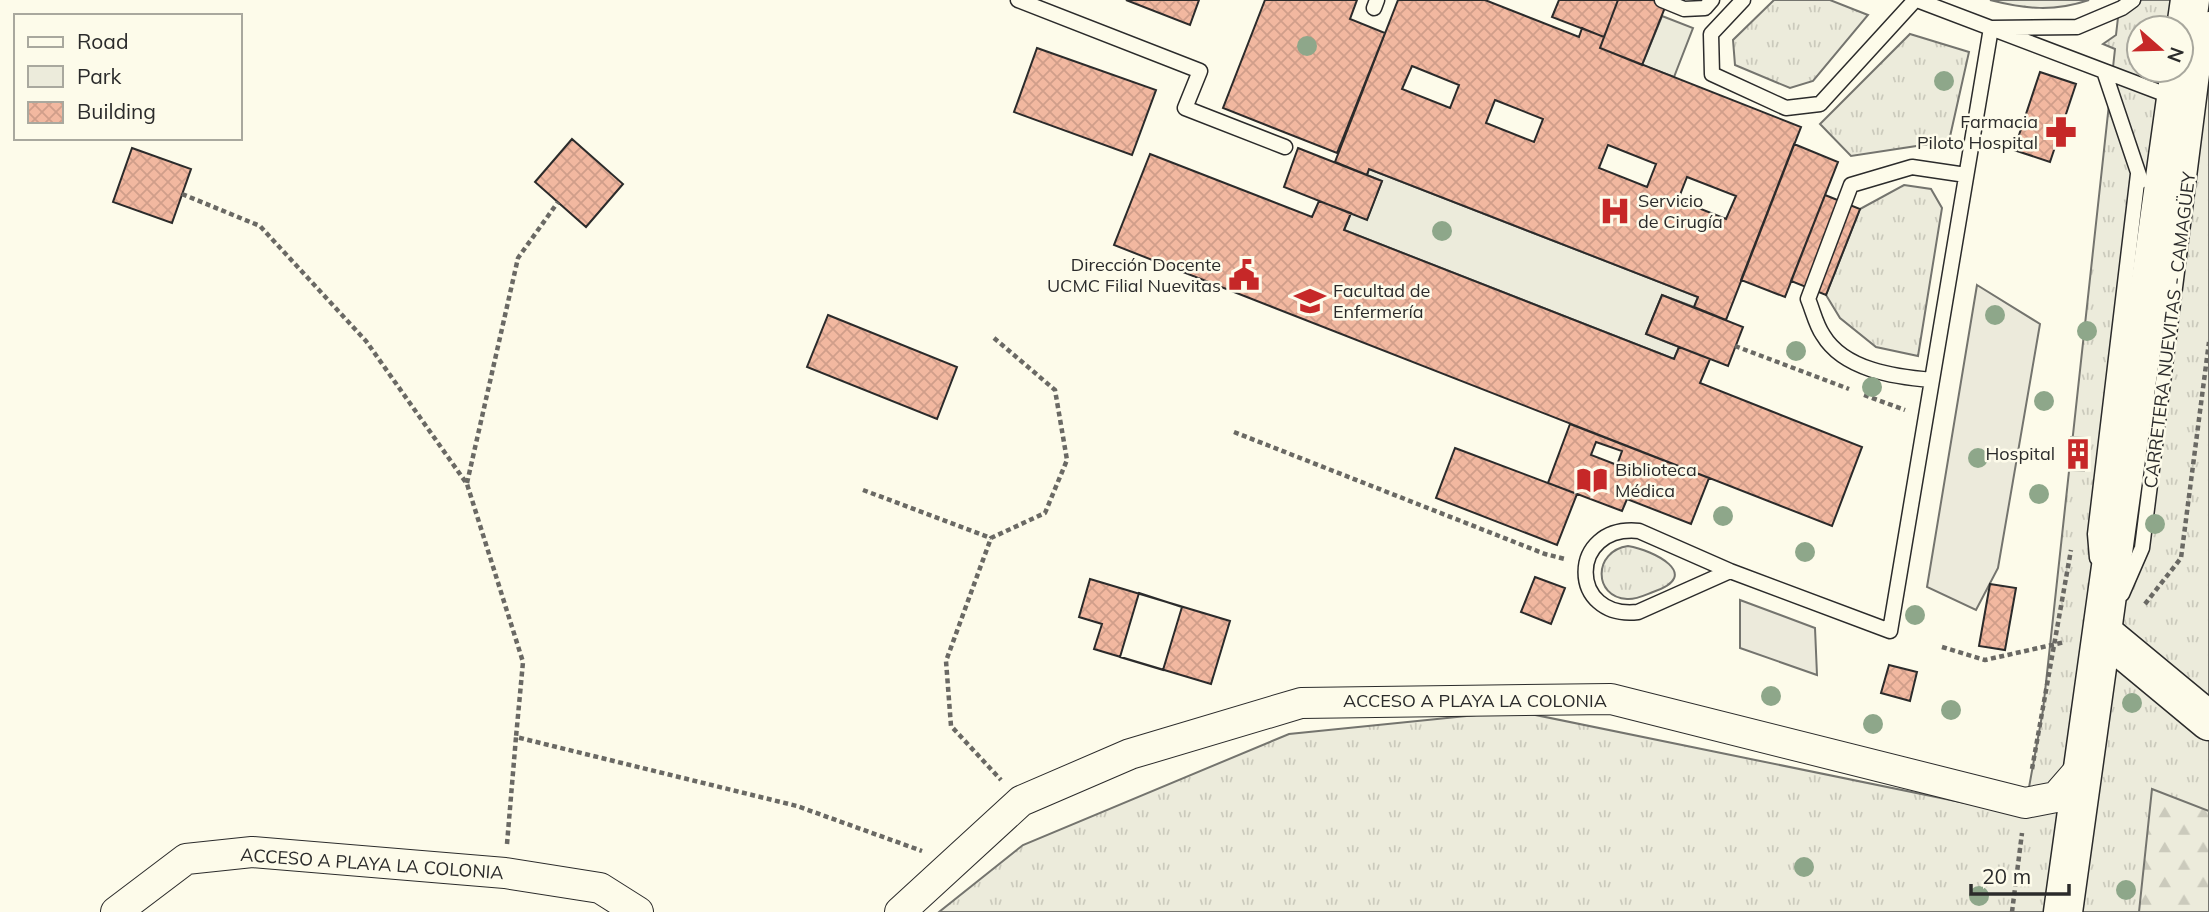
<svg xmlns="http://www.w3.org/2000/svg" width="2209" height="912" font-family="Mulish,sans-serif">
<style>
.grass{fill:url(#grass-tufts);stroke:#74746e;stroke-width:2;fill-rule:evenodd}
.forest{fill:url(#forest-firs);stroke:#74746e;stroke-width:2}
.green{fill:#ecebdb;stroke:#74746e;stroke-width:2}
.parking{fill:#eceadb;stroke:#74746e;stroke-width:2}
.building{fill:url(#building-cross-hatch);stroke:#2b2b2b;stroke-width:2;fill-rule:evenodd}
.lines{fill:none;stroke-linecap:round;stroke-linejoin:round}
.lane-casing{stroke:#2b2b2b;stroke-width:17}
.street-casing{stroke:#2b2b2b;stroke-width:32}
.secondary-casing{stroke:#2b2b2b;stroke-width:41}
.highway-casing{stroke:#2b2b2b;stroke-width:41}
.path{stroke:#6a6964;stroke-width:4.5;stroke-dasharray:5 3.5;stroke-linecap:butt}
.lane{stroke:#fdfbea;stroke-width:14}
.street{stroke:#fdfbea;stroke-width:30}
.secondary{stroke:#fdfbea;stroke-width:38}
.highway{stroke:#fdfbea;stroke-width:38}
.tree{fill:#8ea78a}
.labels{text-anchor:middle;stroke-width:5;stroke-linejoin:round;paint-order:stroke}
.poi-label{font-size:18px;fill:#2b2b2b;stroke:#fdfbea;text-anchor:end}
.street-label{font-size:18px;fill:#2b2b2b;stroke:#fdfbea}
</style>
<defs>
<pattern id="grass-tufts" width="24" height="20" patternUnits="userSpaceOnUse" patternTransform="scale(1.75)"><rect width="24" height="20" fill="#ecebdb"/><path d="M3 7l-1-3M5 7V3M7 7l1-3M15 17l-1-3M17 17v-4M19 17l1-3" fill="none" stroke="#cbcabc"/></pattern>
<pattern id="forest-firs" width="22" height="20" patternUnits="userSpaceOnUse" patternTransform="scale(1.75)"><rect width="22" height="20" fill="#ecebdb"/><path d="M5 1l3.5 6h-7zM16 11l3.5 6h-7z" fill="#cbcabc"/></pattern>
<pattern id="building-cross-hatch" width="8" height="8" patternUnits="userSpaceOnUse" patternTransform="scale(1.75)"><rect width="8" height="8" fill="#f2b8a0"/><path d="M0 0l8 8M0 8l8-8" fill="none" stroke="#d09e8a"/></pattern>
</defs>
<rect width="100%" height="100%" fill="#fdfbea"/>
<path class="grass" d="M1774,0H1830L1868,15L1813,81L1790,88L1735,65L1733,40Z
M1990,0H2089C2054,12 2025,9 1990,0Z
M2120,0H2209V912H939L1023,845L1289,734L1516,711L2024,815L2043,710L2115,49L2103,44L2116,35ZM2139,28H2181V70H2139Z
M1910,34L1969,52L1949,141L1851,156L1820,124Z
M1904,185L1931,189L1942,208L1918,356L1876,347L1840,318L1826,295L1860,209Z
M1628,546C1653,550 1704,575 1653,592C1645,595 1635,600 1627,599C1593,597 1593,551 1628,546Z"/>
<path class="forest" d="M2152,789L2209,811V912H2139Z"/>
<path class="green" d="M1662,16L1693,28L1674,77L1642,65Z
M1369,169L1698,297L1694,307L1662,295L1646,334L1679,347L1674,359L1344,230L1351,213L1367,219L1382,181L1367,175Z"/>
<path class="parking" d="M1977,285L2040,324L1998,568L1976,610L1927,587Z
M1740,600L1815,628L1817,675L1740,648Z"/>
<path class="building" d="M1126,0H1199L1190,25Z
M1265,0H1357L1350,19L1385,33L1337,153L1223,108Z
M1398,0H1485L1579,37L1582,28L1604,37L1600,48L1801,127L1726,320L1694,307L1698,297L1369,169L1367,175L1335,162ZM1412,66L1459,85L1450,108L1402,89ZM1495,100L1543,119L1534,142L1486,123ZM1608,145L1656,164L1647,187L1599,168ZM1687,177L1736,196L1726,219L1678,200Z
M1559,0H1618L1604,37L1552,17Z
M1618,0H1668L1642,65L1600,48Z
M1037,48L1156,90L1132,155L1014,112Z
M2040,72L2076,84L2050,162L2014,150Z
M572,139L623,184L586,227L535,182Z
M1794,144L1838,162L1785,297L1741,280Z
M132,148L191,169L172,223L113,202Z
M1298,148L1382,181L1367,220L1284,187Z
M1150,154L1312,217L1319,201L1351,213L1344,230L1674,359L1679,347L1710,359L1700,383L1862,447L1832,526L1114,245Z
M1825,195L1860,209L1826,295L1791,281Z
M1662,295L1743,327L1728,366L1646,334Z
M828,315L957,367L937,419L807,367Z
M1570,424L1709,478L1691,524L1627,499L1622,511L1548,483ZM1596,442L1622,451L1617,465L1591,455Z
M2071,437L2087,438L2084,471L2068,470Z
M1455,448L1577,494L1557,545L1436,498Z
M1535,577L1565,588L1551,624L1521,612Z
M1090,579L1230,621L1211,684L1094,649L1102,624L1079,617Z
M1990,584L2016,588L2005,650L1979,646Z
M1139,593L1182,607L1163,670L1120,657Z
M1889,665L1917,672L1910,701L1881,693Z"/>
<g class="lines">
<defs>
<path id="lane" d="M1018,0L1200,71L1185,108L1285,147
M1662,0L1684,9L1705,8L1712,0
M1743,0L1711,34L1712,74L1786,108L1820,104L1915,0
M1917,0L2175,98
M1374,8L1377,0
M2104,71L2141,181
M1932,380C1895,377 1844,370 1823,335C1816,325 1813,311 1808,299L1851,185L1912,167L1966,175
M2097,558L2095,534L2138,174
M1730,571L1638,612C1568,620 1568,524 1639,531L1730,571L1890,631L1991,28L2077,27L2122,8L2133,0
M2122,594L2142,548L2209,19"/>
<path id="street" d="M116,912L186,859L252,852L505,873L600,888L638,912
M900,912L1021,801L1130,754L1301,703L1611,699L2025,803L2056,797L2083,766"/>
<path id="secondary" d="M2103,633L2209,721"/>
<path id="highway" d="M2181,63L2190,0
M2063,912L2180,70"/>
</defs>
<use href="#lane" class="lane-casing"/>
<use href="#street" class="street-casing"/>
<use href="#secondary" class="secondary-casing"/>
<use href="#highway" class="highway-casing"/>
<path class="path" d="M182,194L260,226L366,341L467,484L523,662L516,737
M994,338L1055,390L1067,460L1045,513L991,538L946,661L951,726L1001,780
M1735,346L1849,389
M1864,395L1905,410
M1234,432L1545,554L1565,559
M467,483L518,258L558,202
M863,490L991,538
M2145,604L2181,558L2209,342
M1942,647L1985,660L2065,642
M2032,769L2071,550
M507,844L516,737L797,806L922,851
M2012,912L2022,833"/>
<use href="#lane" class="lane"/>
<use href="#street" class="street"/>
<use href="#secondary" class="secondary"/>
<use href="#highway" class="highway"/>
</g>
<g class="tree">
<circle cx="1307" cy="46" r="10"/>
<circle cx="1944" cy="81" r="10"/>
<circle cx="1442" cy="231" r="10"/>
<circle cx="1995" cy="315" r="10"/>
<circle cx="2087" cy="331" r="10"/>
<circle cx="1796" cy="351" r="10"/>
<circle cx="1872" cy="387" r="10"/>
<circle cx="2044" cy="401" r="10"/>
<circle cx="1978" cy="458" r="10"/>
<circle cx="2039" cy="494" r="10"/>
<circle cx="1723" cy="516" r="10"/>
<circle cx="2155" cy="524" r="10"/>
<circle cx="1805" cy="552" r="10"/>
<circle cx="1915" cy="615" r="10"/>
<circle cx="1771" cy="696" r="10"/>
<circle cx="2132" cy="703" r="10"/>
<circle cx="1951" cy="710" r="10"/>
<circle cx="1873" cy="724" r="10"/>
<circle cx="1804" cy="867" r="10"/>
<circle cx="2126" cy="890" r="10"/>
<circle cx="1979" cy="896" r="10"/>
</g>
<defs>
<symbol id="pharmacy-bare" viewBox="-9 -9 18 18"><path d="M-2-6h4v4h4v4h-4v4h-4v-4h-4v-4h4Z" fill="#c62828" stroke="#fdfbea" stroke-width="2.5" paint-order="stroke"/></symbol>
<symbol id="hospital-bare" viewBox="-9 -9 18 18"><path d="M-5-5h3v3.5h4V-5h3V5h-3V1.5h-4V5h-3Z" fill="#c62828" stroke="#fdfbea" stroke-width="2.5" paint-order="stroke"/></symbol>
<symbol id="civic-bare" viewBox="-9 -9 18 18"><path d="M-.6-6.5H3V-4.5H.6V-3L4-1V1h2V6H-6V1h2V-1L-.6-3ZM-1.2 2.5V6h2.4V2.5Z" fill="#c62828" stroke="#fdfbea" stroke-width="2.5" paint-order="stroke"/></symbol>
<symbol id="university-bare" viewBox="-9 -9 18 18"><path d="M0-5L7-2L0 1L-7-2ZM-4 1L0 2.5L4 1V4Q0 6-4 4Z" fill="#c62828" stroke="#fdfbea" stroke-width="2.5" paint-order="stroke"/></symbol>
<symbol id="building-bare" viewBox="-9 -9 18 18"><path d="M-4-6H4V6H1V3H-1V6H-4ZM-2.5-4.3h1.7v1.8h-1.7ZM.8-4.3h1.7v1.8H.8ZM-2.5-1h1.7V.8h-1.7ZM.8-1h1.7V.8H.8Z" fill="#c62828" stroke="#fdfbea" stroke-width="2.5" paint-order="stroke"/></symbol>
<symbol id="library-bare" viewBox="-9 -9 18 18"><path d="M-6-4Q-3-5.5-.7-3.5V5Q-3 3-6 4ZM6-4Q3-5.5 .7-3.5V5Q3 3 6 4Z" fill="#c62828" stroke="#fdfbea" stroke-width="2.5" paint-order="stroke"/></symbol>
</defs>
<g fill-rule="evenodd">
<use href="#pharmacy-bare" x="2039" y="110" width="44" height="44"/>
<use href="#hospital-bare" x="1593" y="189" width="44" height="44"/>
<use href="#civic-bare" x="1222" y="253" width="44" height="44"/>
<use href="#university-bare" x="1288" y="279" width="44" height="44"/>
<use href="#building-bare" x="2056" y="432" width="44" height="44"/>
<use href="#library-bare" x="1570" y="458" width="44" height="44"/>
</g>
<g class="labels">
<g class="poi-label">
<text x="2038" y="128">Farmacia<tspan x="2038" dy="21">Piloto Hospital</tspan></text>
<text x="1638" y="207" text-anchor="start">Servicio<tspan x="1638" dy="21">de Cirugía</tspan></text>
<text x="1221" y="271">Dirección Docente<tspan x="1221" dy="21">UCMC Filial Nuevitas</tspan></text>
<text x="1333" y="297" text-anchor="start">Facultad de<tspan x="1333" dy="21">Enfermería</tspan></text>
<text x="2055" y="460">Hospital</text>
<text x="1615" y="476" text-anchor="start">Biblioteca<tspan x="1615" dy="21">Médica</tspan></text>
</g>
<g class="street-label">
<text transform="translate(2170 330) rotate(-83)" y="6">CARRETERA NUEVITAS - CAMAGÜEY</text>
<text x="1475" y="707">ACCESO A PLAYA LA COLONIA</text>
<text transform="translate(372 864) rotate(4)" y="6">ACCESO A PLAYA LA COLONIA</text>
</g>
</g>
<rect x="14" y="14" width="228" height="126" fill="#fdfbea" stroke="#a9a89e" stroke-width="2"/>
<rect x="28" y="37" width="35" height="10" fill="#fdfbea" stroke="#a9a89e" stroke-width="2"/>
<text x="77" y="49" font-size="21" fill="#2b2b2b">Road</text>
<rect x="28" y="66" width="35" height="21" fill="#ecebdb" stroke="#a9a89e" stroke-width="2"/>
<text x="77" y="84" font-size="21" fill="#2b2b2b">Park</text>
<rect x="28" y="102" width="35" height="21" fill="url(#building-cross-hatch)" stroke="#a9a89e" stroke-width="2"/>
<text x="77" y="119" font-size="21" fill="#2b2b2b">Building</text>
<g transform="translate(2160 49) rotate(110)"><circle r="33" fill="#fdfbea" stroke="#a9a89e" stroke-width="2"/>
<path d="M0-5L12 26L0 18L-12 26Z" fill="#c62828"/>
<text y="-10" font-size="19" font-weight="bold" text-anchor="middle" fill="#2b2b2b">N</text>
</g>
<path d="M1971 884v10h98v-10" fill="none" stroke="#2b2b2b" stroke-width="3.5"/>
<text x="1982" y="884" font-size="21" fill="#2b2b2b" stroke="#fdfbea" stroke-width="5" paint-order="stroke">20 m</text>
</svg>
